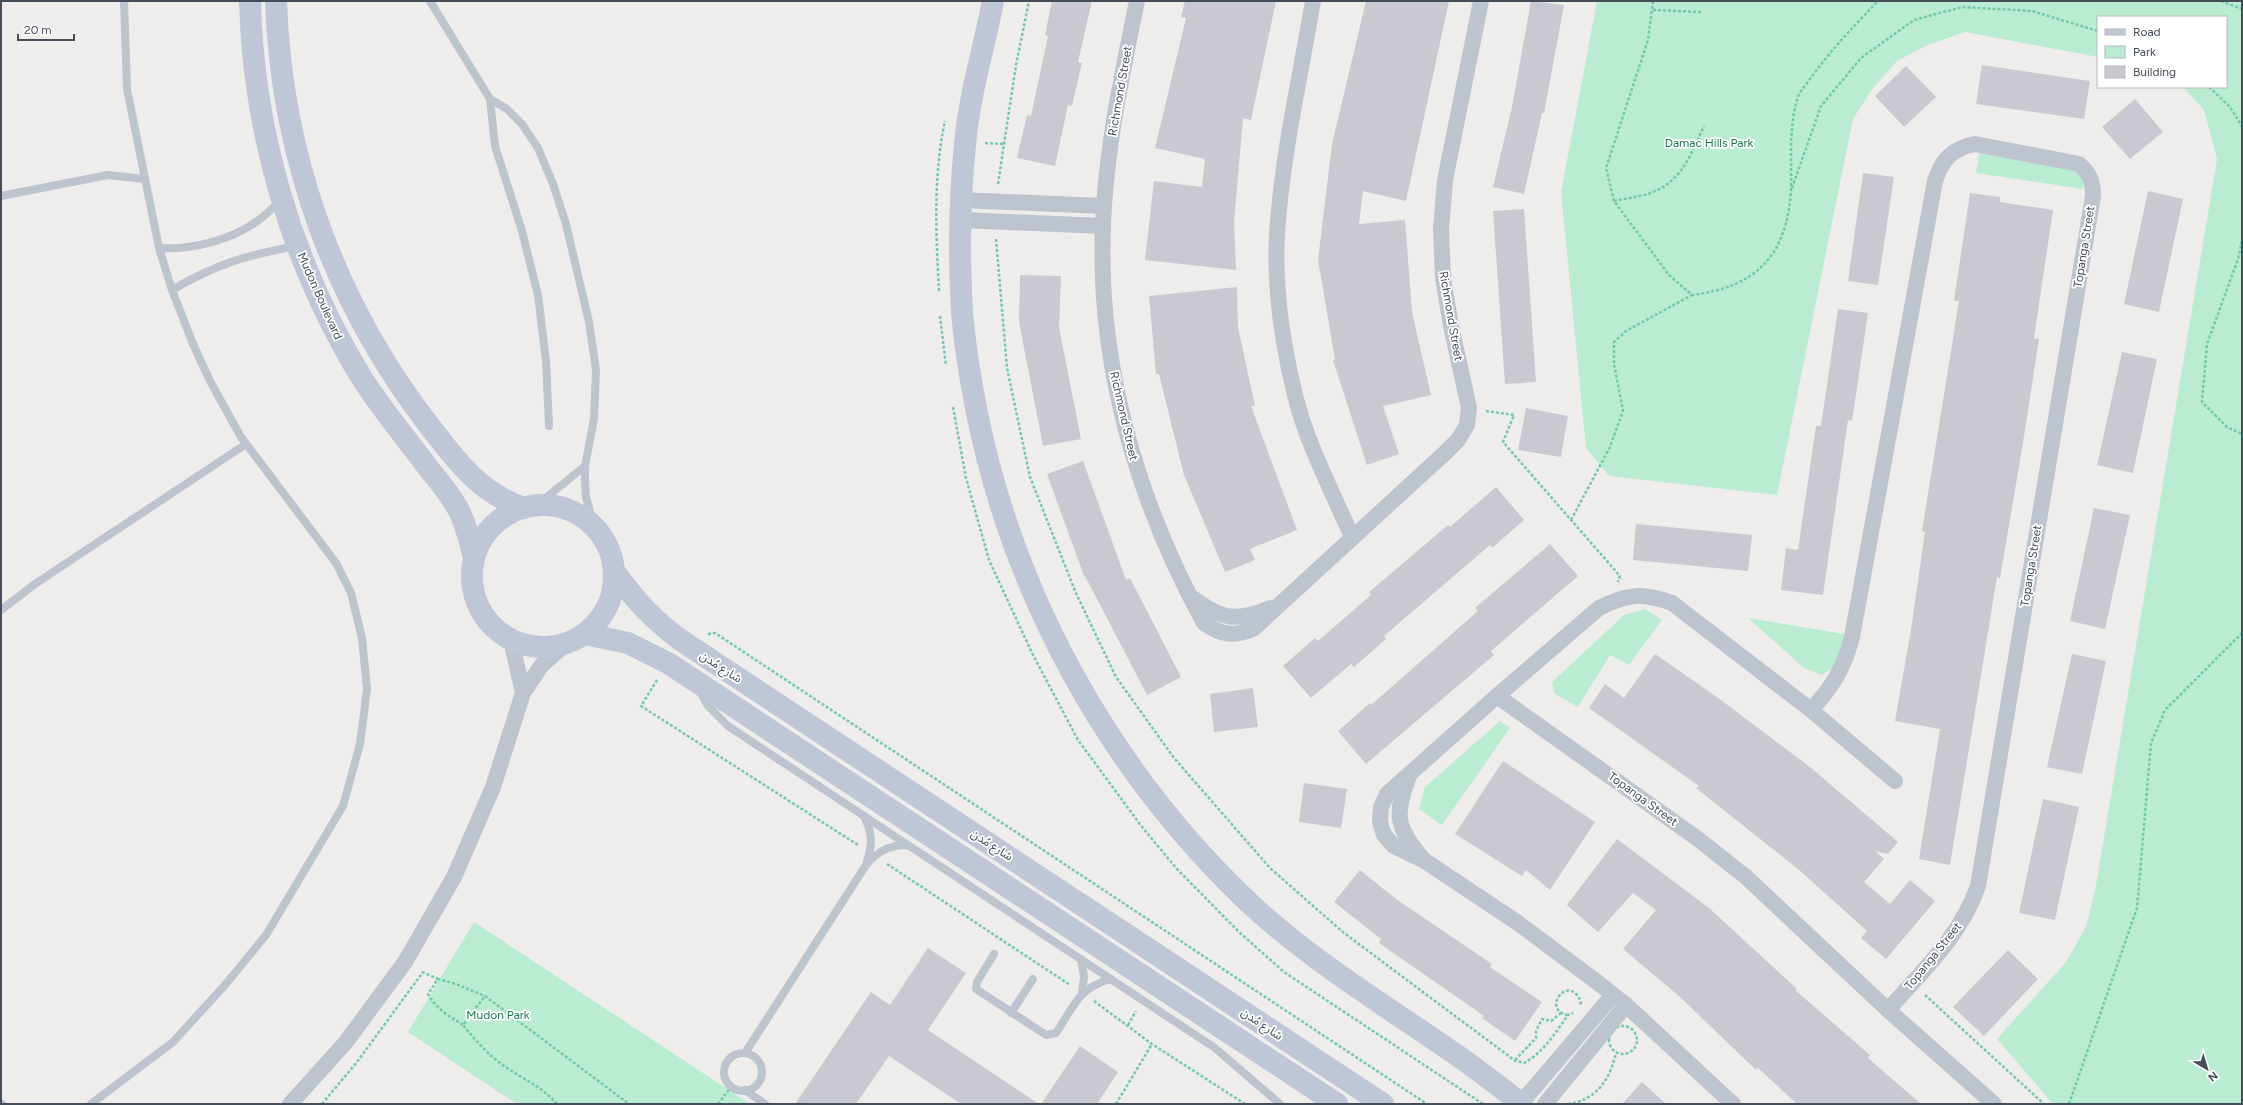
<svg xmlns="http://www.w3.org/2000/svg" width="2243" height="1105" font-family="Figtree,'Noto Sans Arabic',sans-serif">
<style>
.green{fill:#baecd4}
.building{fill:#c9cad1}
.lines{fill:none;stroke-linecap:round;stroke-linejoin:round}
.path{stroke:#74c9aa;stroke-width:2.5;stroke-dasharray:3 2;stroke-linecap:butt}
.lane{stroke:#bdc4ce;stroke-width:8}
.street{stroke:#bdc4ce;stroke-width:16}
.secondary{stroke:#bfc6d5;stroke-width:22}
.labels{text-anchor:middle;stroke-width:3.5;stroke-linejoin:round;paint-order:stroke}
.street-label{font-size:12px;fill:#454d58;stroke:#fff}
.park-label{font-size:12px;fill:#197654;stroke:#fff}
</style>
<rect width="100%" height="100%" fill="#efecec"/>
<path class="green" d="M1597,1H2242V1104H2053L1997,1039L2066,962L2086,927L2095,891L2217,159L2204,110L2183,87H2226V17H2098V57L1965,32L1928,45L1897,61L1873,88L1853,119L1777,495L1609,476L1586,448L1561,192Z
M1980,148L2086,165L2083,189L1976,173Z
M1645,609L1662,620L1629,665L1610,655L1578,707L1555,694L1552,682L1624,615Z
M1748,618L1850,635L1840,663L1822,675L1804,668Z
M1500,721L1510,728L1442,825L1419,809L1425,787Z
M474,922L750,1104H517L408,1032Z"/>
<path class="building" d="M1052,1H1092L1078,62L1082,63L1072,106L1068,105L1055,166L1017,158L1027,115L1031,116L1048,36L1045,35Z
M1185,1H1276L1251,120L1243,118L1234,222L1236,270L1145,260L1154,181L1202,187L1205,159L1155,148L1186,18L1181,17Z
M1366,1H1449L1406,201L1363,191L1359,224L1405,220L1412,312L1431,395L1383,406L1399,454L1367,465L1333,360H1335L1318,260L1332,144Z
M1531,1L1564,5L1544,113H1542L1524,194L1493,187L1512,107Z
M1982,65L2090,81L2084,119L1976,104Z
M1906,66L1936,97L1904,127L1875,96Z
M2135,99L2163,132L2130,159L2102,127Z
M1863,173L1894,177L1878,285L1848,281Z
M2148,191L2183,199L2159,312L2124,304Z
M1970,193L2000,197V202L2053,210L2034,338L2039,339L2022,449L2000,578L1997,577L1950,865L1919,859L1940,729L1895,721L1911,630L1925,532L1922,531L1959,301H1954Z
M1524,209L1536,382L1505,384L1493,211Z
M1020,275L1061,276L1059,327L1081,439L1043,446L1019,322Z
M1237,287L1238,327L1255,406H1251L1297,530L1250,549L1255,560L1225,572L1184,475L1159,374H1156L1149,296Z
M1838,309L1868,313L1852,421L1848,420L1823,595L1781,590L1786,548L1798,550L1816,426H1821Z
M2122,352L2157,359L2133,473L2097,465Z
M1526,408L1568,416L1561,457L1518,450Z
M1083,461L1126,580L1130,578L1181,677L1147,695L1085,576H1084L1047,474Z
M1496,487L1524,520L1492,548L1490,545L1384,636L1386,639L1354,667L1351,664L1311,698L1283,666L1315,638L1318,641L1371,595L1369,592L1401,565L1448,525L1450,527Z
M2094,508L2130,515L2105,629L2070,621Z
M1636,524L1752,535L1748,571L1633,560Z
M1550,544L1578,576L1491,651L1494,655L1366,764L1338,731L1370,703L1371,705L1478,611L1475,608Z
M1655,654L1721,700L1810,767L1898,842L1888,854L1875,851L1884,859L1864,882L1890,904L1910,880L1935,901L1886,959L1861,938L1867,931L1798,869L1696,788L1699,786L1589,708L1605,684L1624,698Z
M2072,654L2106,661L2082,774L2047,767Z
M1253,688L1258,727L1214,732L1210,694Z
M1503,761L1595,822L1550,890L1526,870L1522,876L1455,834Z
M1304,783L1347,789L1341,828L1299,822Z
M2043,799L2079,807L2055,920L2019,913Z
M1617,839L1709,908L1797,989L1795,990L1870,1055L1868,1058L1921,1104H1797L1758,1068L1756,1070L1680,997L1623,949L1656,910L1633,893L1598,932L1567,905Z
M1360,870L1396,899L1492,964L1490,967L1542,1002L1515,1041L1482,1018L1484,1016L1379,943L1381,939L1334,902Z
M928,948L966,973L928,1030L1039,1104H961L889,1056L856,1104H795L871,992L890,1005Z
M2008,950L2038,979L1984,1036L1953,1007Z
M1080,1046L1118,1072L1097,1104H1041Z
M1642,1082L1666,1104H1622Z"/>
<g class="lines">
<path class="path" d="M1653,1L1648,40L1606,168L1614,201L1669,275L1692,295C1756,287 1787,256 1791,190C1792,159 1788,128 1798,97C1800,91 1806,85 1810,79C1830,51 1854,26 1878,1
M2221,1L2242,9
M1653,10L1702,12
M2209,87L2230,107L2242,126
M985,143L1004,144
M998,184L1016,65L1029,1
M1792,188L1821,106L1861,58L1914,20L1962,7L2032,11L2098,31
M1614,201C1627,198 1641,197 1653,192C1682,181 1692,152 1704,126
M996,239L1007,368L1030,477L1075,591L1116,677L1174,758L1270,868L1344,933L1514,1060L1524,1063C1543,1053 1556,1032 1568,1015L1573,1013
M2242,241L2238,259L2207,344L2202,402L2227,427L2242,434
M939,291C936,235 933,176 945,121
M940,316L946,366
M953,407L966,478L989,560L1032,653L1078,740L1142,827L1177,869L1239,932L1284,972L1483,1104
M1486,411L1514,415L1503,442L1620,576L1618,582
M1571,520L1610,447L1623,411L1614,364V342L1626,331L1692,295
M708,634L715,633L1427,1104
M657,680L641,706L858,845
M887,864L1070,985
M422,972L438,979
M1925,995L2044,1104
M1094,1001L1152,1044L1245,1104
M1568,1015C1540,1010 1569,972 1581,1002L1580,1005
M463,1025C449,1016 436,1009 428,994L438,979L456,984L485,996
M1128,1025L1136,1011
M1609 1040a14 14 0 1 1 28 0a14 14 0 1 1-28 0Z
M1515,1060L1536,1038V1031L1542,1019L1551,1021L1561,1013
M322,1104L357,1062L423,972
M557,1104C541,1086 526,1081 507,1068C490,1057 476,1041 463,1025L485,996L629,1104
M718,1104L731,1087
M1116,1104L1152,1044
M1568,1104C1597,1100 1610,1079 1616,1053
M2069,1104L2137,908L2151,743L2165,710L2242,633"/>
<path class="lane" d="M430,1L490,99L507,109L522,124L538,148L553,184L566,224L589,322L596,370L594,419L585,466V482L586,497L594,526
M490,99L495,146L522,231L538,295L546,361L549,426
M1,196L108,175L144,179
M159,248C192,250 233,240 260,219C267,214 274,207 280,201
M172,290C216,264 247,255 297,246
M537,505L585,466
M1,610L35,584L246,444
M700,691L708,706L728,726L1215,1048L1280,1104
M864,816C872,832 873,844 867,861
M994,954L977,982L976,989L1046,1035L1056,1033C1074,1007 1077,988 1111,979
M1081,959L1084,976L1082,993
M1011,1013L1033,979
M745,1053L866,865C878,851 889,845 908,845
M724 1072a19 19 0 1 1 38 0a19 19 0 1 1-38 0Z
M745,1090L765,1104
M1,1103L2,1104
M91,1104L173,1042L225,985L266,935L343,806L360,744L367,689L362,638L351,593L336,563L241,437L210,381L193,344L172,290L159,248L127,89L124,1"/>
<path class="street" d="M1137,1C1122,75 1106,148 1103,224C1097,364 1137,501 1204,623C1221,635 1234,637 1253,629L1446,452L1458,440L1467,425L1469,408L1451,326L1443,278L1441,229L1445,180L1481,1
M1313,1C1300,78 1282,156 1277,234C1274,288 1282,342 1295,395C1307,444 1332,491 1352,537
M961,200L1104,206
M961,220L1103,226
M1193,598C1222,620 1237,622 1271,608
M511,640L523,693
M1497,696L1698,839L1746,877L1888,1010L1994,1104
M1811,710C1833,686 1844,668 1852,637L1935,181C1942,159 1953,148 1975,144L2079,164C2090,174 2093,181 2093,196L1978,886C1960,937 1923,970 1888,1010
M1409,776C1394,814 1396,827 1422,858
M1521,1103L1613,995
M290,1104L346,1042L405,962L454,877L493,787L523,693L541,666L564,645
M1545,1104L1626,1005
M1733,1104L1626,1005L1597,982L1518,923L1425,861L1394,846L1384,835L1380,822L1381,807L1387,794L1497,696L1599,608C1627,594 1643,592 1672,603L1811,710L1895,781"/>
<path class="secondary" d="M250,1C253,133 293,267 363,380C383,411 407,439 429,469C439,481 450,494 458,509C466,524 470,541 474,558
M276,1C281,155 334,302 428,424C456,460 479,493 524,508
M993,1C984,48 969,96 965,145C960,193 959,243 961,291C962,328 968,366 975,403C1011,591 1106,765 1244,898C1309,960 1385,1005 1458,1056C1480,1071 1501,1088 1522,1104
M472 576a71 71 0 1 1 142 0a71 71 0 1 1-142 0Z
M614,571C635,600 653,620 682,641L1383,1104
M585,634L628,643L668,663L1337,1104"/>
</g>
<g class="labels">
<g class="street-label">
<text transform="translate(1120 91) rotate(-80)" y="4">Richmond Street</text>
<text transform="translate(2084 247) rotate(-81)" y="4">Topanga Street</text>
<text transform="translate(320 296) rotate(66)" y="4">Mudon Boulevard</text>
<text transform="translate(1451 316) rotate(80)" y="4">Richmond Street</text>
<text transform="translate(1124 416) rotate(77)" y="4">Richmond Street</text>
<text transform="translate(2031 566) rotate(-81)" y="4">Topanga Street</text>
<text transform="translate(721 667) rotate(33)" y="4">شارع مُدن</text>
<text transform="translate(1643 799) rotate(36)" y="4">Topanga Street</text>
<text transform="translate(992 845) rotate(33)" y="4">شارع مُدن</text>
<text transform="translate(1933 956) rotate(-51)" y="4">Topanga Street</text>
<text transform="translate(1262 1024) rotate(34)" y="4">شارع مُدن</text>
</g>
<g class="park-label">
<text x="1709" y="147">Damac Hills Park</text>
<text x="498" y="1019">Mudon Park</text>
</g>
</g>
<rect width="2243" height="1105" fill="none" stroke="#454d58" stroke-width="4"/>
<rect x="2097" y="16" width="130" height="72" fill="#ffffff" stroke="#b5b8bc"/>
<rect x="2105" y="29" width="20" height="6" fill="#bfc6d5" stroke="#b5b8bc"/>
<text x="2133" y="36" font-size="12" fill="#454d58">Road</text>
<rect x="2105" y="46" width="20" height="12" fill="#baecd4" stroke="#b5b8bc"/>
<text x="2133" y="56" font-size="12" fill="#454d58">Park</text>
<rect x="2105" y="66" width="20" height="12" fill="#c9cad1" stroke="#b5b8bc"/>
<text x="2133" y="76" font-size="12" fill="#454d58">Building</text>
<g transform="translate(2207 1069) rotate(142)" stroke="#ffffff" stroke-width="3" paint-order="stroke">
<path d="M0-3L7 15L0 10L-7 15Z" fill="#454d58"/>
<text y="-6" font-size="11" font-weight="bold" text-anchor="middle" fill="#454d58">N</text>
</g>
<path d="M18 34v6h56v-6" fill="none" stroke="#454d58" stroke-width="2"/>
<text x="24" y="34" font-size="12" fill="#454d58" stroke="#ffffff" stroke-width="3" paint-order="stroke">20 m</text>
</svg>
